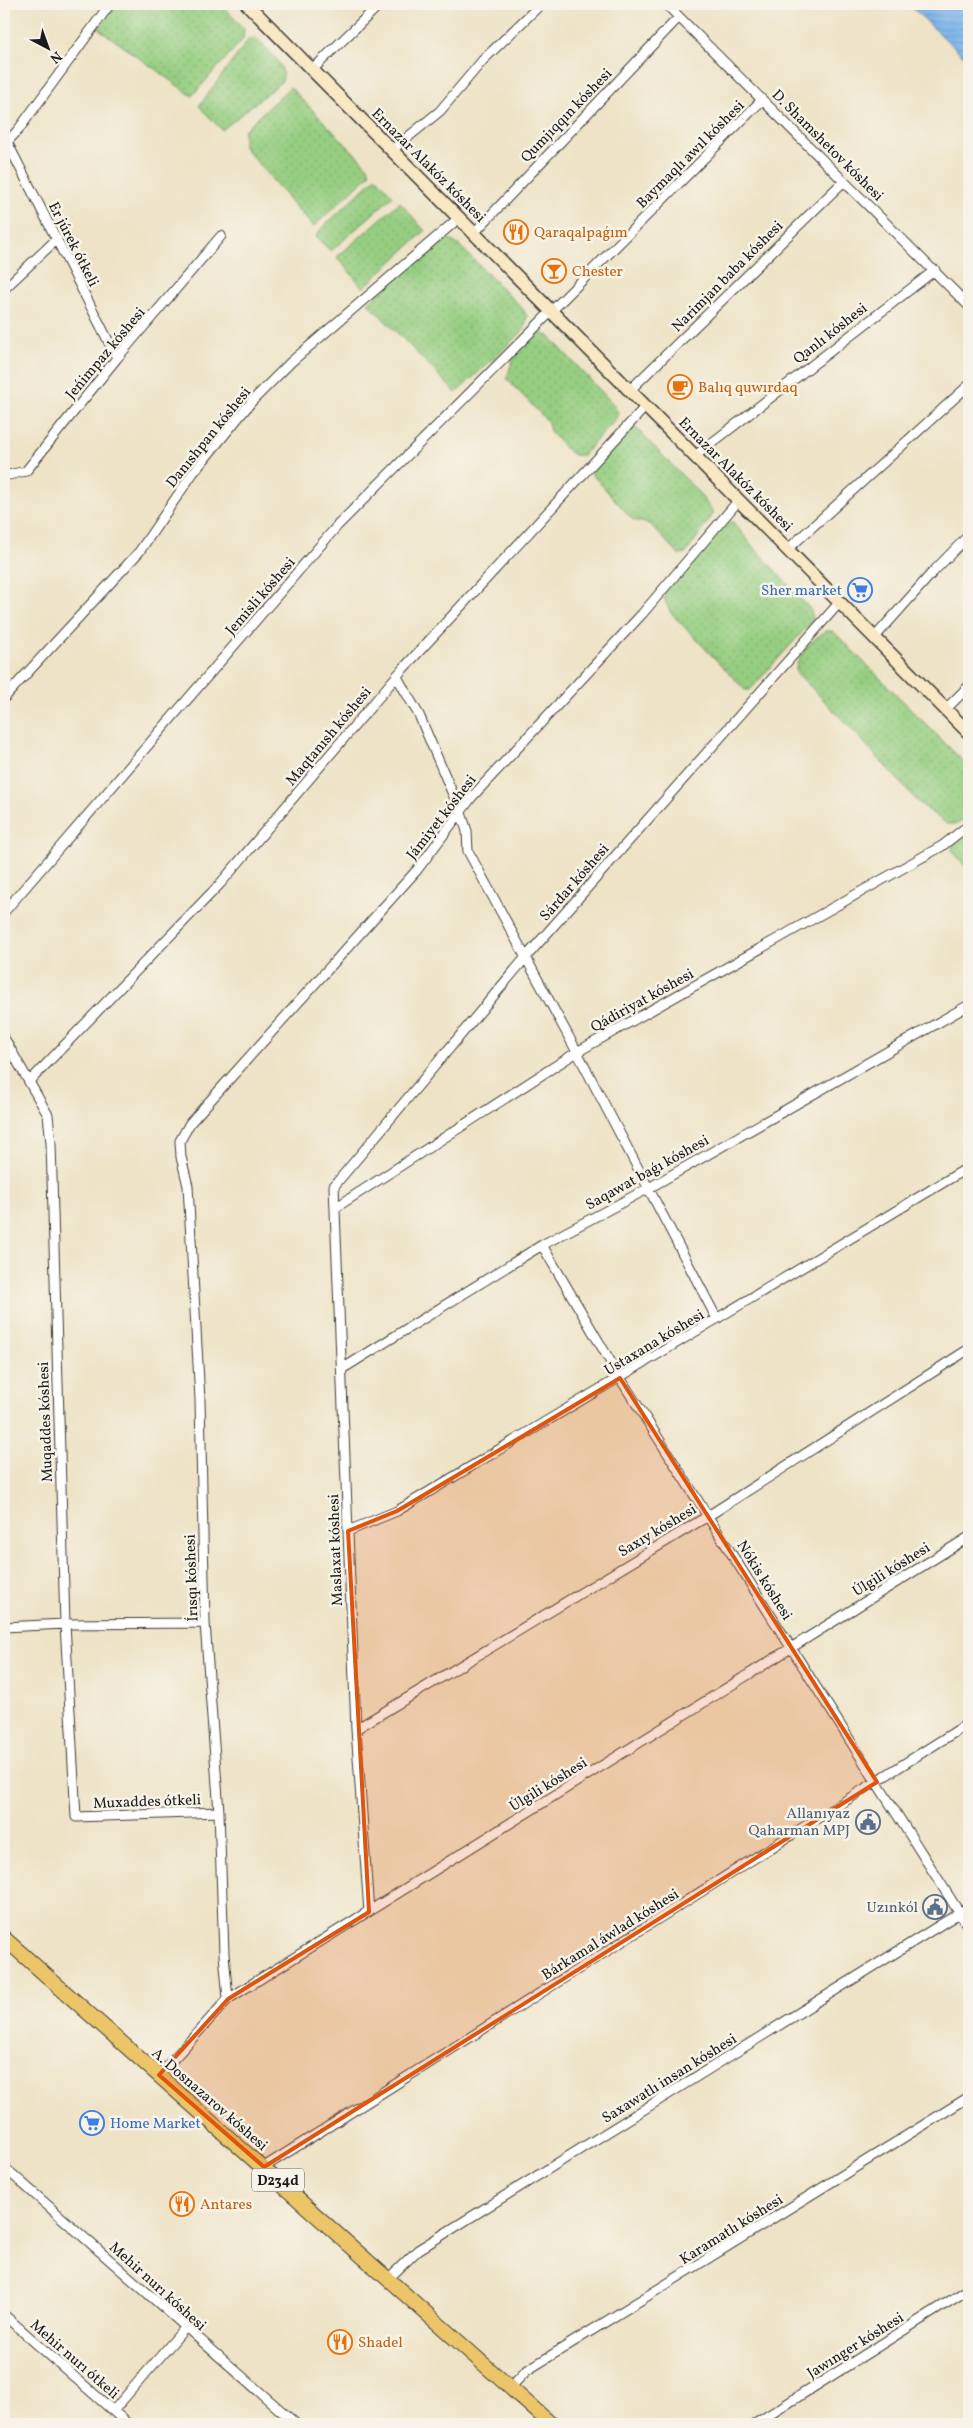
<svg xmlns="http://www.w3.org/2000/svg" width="973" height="2428" font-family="Vollkorn,serif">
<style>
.grass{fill:url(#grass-dots);stroke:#58754e}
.water{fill:url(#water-rules);stroke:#4c6884}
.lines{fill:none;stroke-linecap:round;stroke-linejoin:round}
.minor-casing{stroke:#3c3a36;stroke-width:11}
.secondary-casing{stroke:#3c3a36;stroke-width:15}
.primary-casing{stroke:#3c3a36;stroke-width:16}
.minor{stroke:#fff;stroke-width:9}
.secondary{stroke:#f8e8c3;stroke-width:12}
.primary{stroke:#edc569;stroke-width:14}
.marked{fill:#de560d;fill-opacity:0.2;stroke:#de560d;stroke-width:4;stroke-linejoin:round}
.labels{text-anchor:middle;stroke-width:5;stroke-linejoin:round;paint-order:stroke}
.shield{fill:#f7f3e8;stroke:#5e5c59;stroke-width:1}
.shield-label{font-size:14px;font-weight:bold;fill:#1c1c1c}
.street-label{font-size:15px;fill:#1c1c1c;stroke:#f7f3e8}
.food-label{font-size:15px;fill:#c56008;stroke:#f7f3e8;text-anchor:start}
.shop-label{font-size:15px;fill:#366cbe;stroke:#f7f3e8;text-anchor:end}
.service-label{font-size:15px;fill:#4e5e75;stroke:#f7f3e8;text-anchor:end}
</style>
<defs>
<pattern id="grass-dots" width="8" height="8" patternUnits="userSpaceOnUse" patternTransform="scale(1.25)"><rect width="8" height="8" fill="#95ce81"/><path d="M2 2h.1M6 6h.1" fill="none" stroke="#80b06f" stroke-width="1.8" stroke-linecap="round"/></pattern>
<pattern id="water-rules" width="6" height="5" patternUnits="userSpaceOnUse" patternTransform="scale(1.25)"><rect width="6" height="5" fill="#7db4ec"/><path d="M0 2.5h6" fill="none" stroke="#6b9aca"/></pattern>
</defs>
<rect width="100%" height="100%" fill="#f7f3e8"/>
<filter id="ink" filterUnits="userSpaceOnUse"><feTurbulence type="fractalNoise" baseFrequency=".02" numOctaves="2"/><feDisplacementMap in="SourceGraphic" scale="10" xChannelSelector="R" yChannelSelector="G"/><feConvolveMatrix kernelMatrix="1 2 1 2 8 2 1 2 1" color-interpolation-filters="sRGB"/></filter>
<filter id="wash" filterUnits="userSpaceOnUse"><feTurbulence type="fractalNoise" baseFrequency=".0096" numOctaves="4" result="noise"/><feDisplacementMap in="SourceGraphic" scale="20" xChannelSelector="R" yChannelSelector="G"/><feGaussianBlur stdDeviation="1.12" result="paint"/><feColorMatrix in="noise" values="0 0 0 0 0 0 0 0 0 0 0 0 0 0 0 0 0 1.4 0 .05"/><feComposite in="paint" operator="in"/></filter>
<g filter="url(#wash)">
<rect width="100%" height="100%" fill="#eee3c6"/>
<path class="grass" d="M117,4H220L244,28L243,39L192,96L99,29Z
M256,38C266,48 288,66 282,81L222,130L199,106L249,39Z
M290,87L368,167L370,174L313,227L244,147V130Z
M376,177L393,196L331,251L316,237L320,230Z
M400,202L425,231L363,288L337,257Z
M449,239L460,246L522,308L527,316L524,330L456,393L368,303L430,250Z
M540,333L549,336L613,404L618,413L615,420L583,455H574L567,450L550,431L548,422L507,379C511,360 521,339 540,333Z
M633,425L698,492L714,513L686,553L679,555L650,524L633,520L589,471Z
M733,522L750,543L811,610L813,620L750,690H745L671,613L665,601L664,593L718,530L726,523Z
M826,631H833L969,767V814L957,824H947L918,802L850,727L795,671C799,653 811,640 826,631Z
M969,830V871L952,850L954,843Z"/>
<path class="water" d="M908,4H969V61Z"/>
</g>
<g filter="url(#ink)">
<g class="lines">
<defs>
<path id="minor" d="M666,4L969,306
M312,70L380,4
M4,142H7L19,129L110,4
M7,142L117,358
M392,150L440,111L483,60L541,4
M474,233L679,17
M4,289L57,239
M630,390L844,181
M695,456L935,270
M4,476L26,471L117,358L221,236
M788,549L969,385
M875,637L932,573L969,535
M397,677L419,715L461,813L467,831L468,851L577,1052L717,1319
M4,698L139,552L193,473L252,401L291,362L459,218
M946,709L969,686
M4,912L338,525L762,100
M4,1038L48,1115L51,1143L65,1624L76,1817L219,1812
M29,1082L220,884L401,671L646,406
M335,1208L577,1052L942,846L969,825
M542,1245L620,1378L969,1928
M342,1369L542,1245L649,1188L969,1005
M348,1531L397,1511L969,1167
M4,1627L65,1624L205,1623
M356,1729L708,1516L969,1349
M369,1912L356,1729L334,1186L526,957L840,602
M228,1999L224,1954L219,1812L205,1623L200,1400L188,1186L181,1157L180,1141L190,1123L417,870L471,798L642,614L739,500
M159,2075L228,1999L969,1537
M4,2167L296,2424
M264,2167L969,1723
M389,2278L418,2250L969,1907
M4,2315L128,2424
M510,2388L526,2371L969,2097
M113,2411L185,2328
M755,2424L969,2289"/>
<path id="secondary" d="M247,4L969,733"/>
<path id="primary" d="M4,1938L551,2424"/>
</defs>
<use href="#minor" class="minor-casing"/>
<use href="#secondary" class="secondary-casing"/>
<use href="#primary" class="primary-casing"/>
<use href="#minor" class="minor"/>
<use href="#secondary" class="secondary"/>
<use href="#primary" class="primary"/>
</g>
</g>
<path class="marked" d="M620,1378L877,1782L264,2167L159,2075L228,1999L369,1912L348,1531L397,1511Z"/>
<defs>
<symbol id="restaurant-ring" viewBox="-11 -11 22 22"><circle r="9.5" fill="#f7f3e8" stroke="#e8710a" stroke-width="1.5"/><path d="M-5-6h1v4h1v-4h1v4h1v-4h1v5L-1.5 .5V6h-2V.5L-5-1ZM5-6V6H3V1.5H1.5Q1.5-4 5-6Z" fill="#e8710a"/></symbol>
<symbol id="bar-ring" viewBox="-11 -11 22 22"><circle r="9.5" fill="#f7f3e8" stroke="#e8710a" stroke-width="1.5"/><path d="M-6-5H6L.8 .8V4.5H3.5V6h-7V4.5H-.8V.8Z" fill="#e8710a"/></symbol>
<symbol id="cafe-ring" viewBox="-11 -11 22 22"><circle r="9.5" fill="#f7f3e8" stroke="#e8710a" stroke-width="1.5"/><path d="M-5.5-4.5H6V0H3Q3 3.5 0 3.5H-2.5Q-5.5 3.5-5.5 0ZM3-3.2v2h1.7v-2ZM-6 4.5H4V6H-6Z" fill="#e8710a"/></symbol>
<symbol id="supermarket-ring" viewBox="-11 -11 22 22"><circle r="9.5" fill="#f7f3e8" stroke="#3f7fe0" stroke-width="1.5"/><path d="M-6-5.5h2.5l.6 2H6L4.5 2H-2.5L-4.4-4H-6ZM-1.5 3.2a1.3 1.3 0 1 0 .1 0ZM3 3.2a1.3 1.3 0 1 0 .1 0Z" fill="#3f7fe0"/></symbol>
<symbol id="civic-ring" viewBox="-11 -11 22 22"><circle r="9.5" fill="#f7f3e8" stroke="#5c6f8a" stroke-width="1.5"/><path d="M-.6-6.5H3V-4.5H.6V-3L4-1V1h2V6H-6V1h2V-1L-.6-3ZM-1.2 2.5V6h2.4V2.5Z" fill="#5c6f8a"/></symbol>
</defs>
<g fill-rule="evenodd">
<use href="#restaurant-ring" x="502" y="218" width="28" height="28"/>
<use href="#bar-ring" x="540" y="257" width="28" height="28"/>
<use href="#cafe-ring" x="666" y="373" width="28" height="28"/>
<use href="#supermarket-ring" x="846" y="576" width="28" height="28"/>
<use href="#civic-ring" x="854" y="1808" width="28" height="28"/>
<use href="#civic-ring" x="921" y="1893" width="28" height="28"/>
<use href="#supermarket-ring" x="78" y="2109" width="28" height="28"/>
<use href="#restaurant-ring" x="168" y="2190" width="28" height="28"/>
<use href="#restaurant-ring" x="326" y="2328" width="28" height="28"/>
</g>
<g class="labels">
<rect class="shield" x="252" y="2168.5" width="52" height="23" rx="4"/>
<g class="shield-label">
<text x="278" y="2185">D234d</text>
</g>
<g class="street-label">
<text transform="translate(566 115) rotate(-46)" y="5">Qumjıqqın kóshesi</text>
<text transform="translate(828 145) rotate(45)" y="5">D. Shamshetov kóshesi</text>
<text transform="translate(690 154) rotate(-45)" y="5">Baymaqlı awıl kóshesi</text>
<text transform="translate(429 165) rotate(45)" y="5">Ernazar Alakóz kóshesi</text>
<text transform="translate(74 244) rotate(63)" y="5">Er júrek ótkeli</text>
<text transform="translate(727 276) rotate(-45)" y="5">Narimjan baba kóshesi</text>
<text transform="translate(830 333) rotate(-38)" y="5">Qanlı kóshesi</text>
<text transform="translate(105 353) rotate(-50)" y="5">Jeńimpaz kóshesi</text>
<text transform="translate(208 437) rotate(-51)" y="5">Danıshpan kóshesi</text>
<text transform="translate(736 474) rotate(45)" y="5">Ernazar Alakóz kóshesi</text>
<text transform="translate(260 596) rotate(-49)" y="5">Jemisli kóshesi</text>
<text transform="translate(328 736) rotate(-50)" y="5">Maqtanısh kóshesi</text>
<text transform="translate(441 817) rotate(-52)" y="5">Jámiyet kóshesi</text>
<text transform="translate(574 882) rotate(-49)" y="5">Sárdar kóshesi</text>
<text transform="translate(642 1000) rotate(-29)" y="5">Qádiriyat kóshesi</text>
<text transform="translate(647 1172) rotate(-29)" y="5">Saqawat baǵı kóshesi</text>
<text transform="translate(654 1342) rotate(-31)" y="5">Ustaxana kóshesi</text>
<text transform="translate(45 1422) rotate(-92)" y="5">Muqaddes kóshesi</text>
<text transform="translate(657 1530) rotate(-31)" y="5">Saxıy kóshesi</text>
<text transform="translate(335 1550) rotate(-92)" y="5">Maslaxat kóshesi</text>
<text transform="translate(891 1569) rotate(-32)" y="5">Úlgili kóshesi</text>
<text transform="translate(191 1578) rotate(-92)" y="5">Írısqı kóshesi</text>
<text transform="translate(765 1580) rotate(58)" y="5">Nókis kóshesi</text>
<text transform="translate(548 1784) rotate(-32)" y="5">Úlgili kóshesi</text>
<text transform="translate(147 1801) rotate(-2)" y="5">Muxaddes ótkeli</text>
<text transform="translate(610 1934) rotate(-32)" y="5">Bárkamal áwlad kóshesi</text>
<text transform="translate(669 2078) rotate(-32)" y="5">Saxawatlı insan kóshesi</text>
<text transform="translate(210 2099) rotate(41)" y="5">A. Dosnazarov kóshesi</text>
<text transform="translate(731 2229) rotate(-32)" y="5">Karamatlı kóshesi</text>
<text transform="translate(158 2286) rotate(42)" y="5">Mehir nurı kóshesi</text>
<text transform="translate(855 2345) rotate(-32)" y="5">Jawınger kóshesi</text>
<text transform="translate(75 2359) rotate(41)" y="5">Mehir nurı ótkeli</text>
</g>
<g class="food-label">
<text x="534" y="237">Qaraqalpaǵım</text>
<text x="572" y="276">Chester</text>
<text x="698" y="392">Balıq quwırdaq</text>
<text x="200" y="2209">Antares</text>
<text x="358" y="2347">Shadel</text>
</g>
<g class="shop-label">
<text x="842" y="595">Sher market</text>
<text x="110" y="2128" text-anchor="start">Home Market</text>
</g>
<g class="service-label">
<text x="850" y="1818">Allanıyaz<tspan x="850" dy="17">Qaharman MPJ</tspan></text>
<text x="918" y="1912">Uzınkól</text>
</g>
</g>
<rect width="973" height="2428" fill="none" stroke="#f7f3e8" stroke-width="20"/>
<g transform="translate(48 48) rotate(139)" stroke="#f7f3e8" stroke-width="4" paint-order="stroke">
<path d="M0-4L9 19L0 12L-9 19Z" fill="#1c1c1c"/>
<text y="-8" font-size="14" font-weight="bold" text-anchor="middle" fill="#1c1c1c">N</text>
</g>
</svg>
